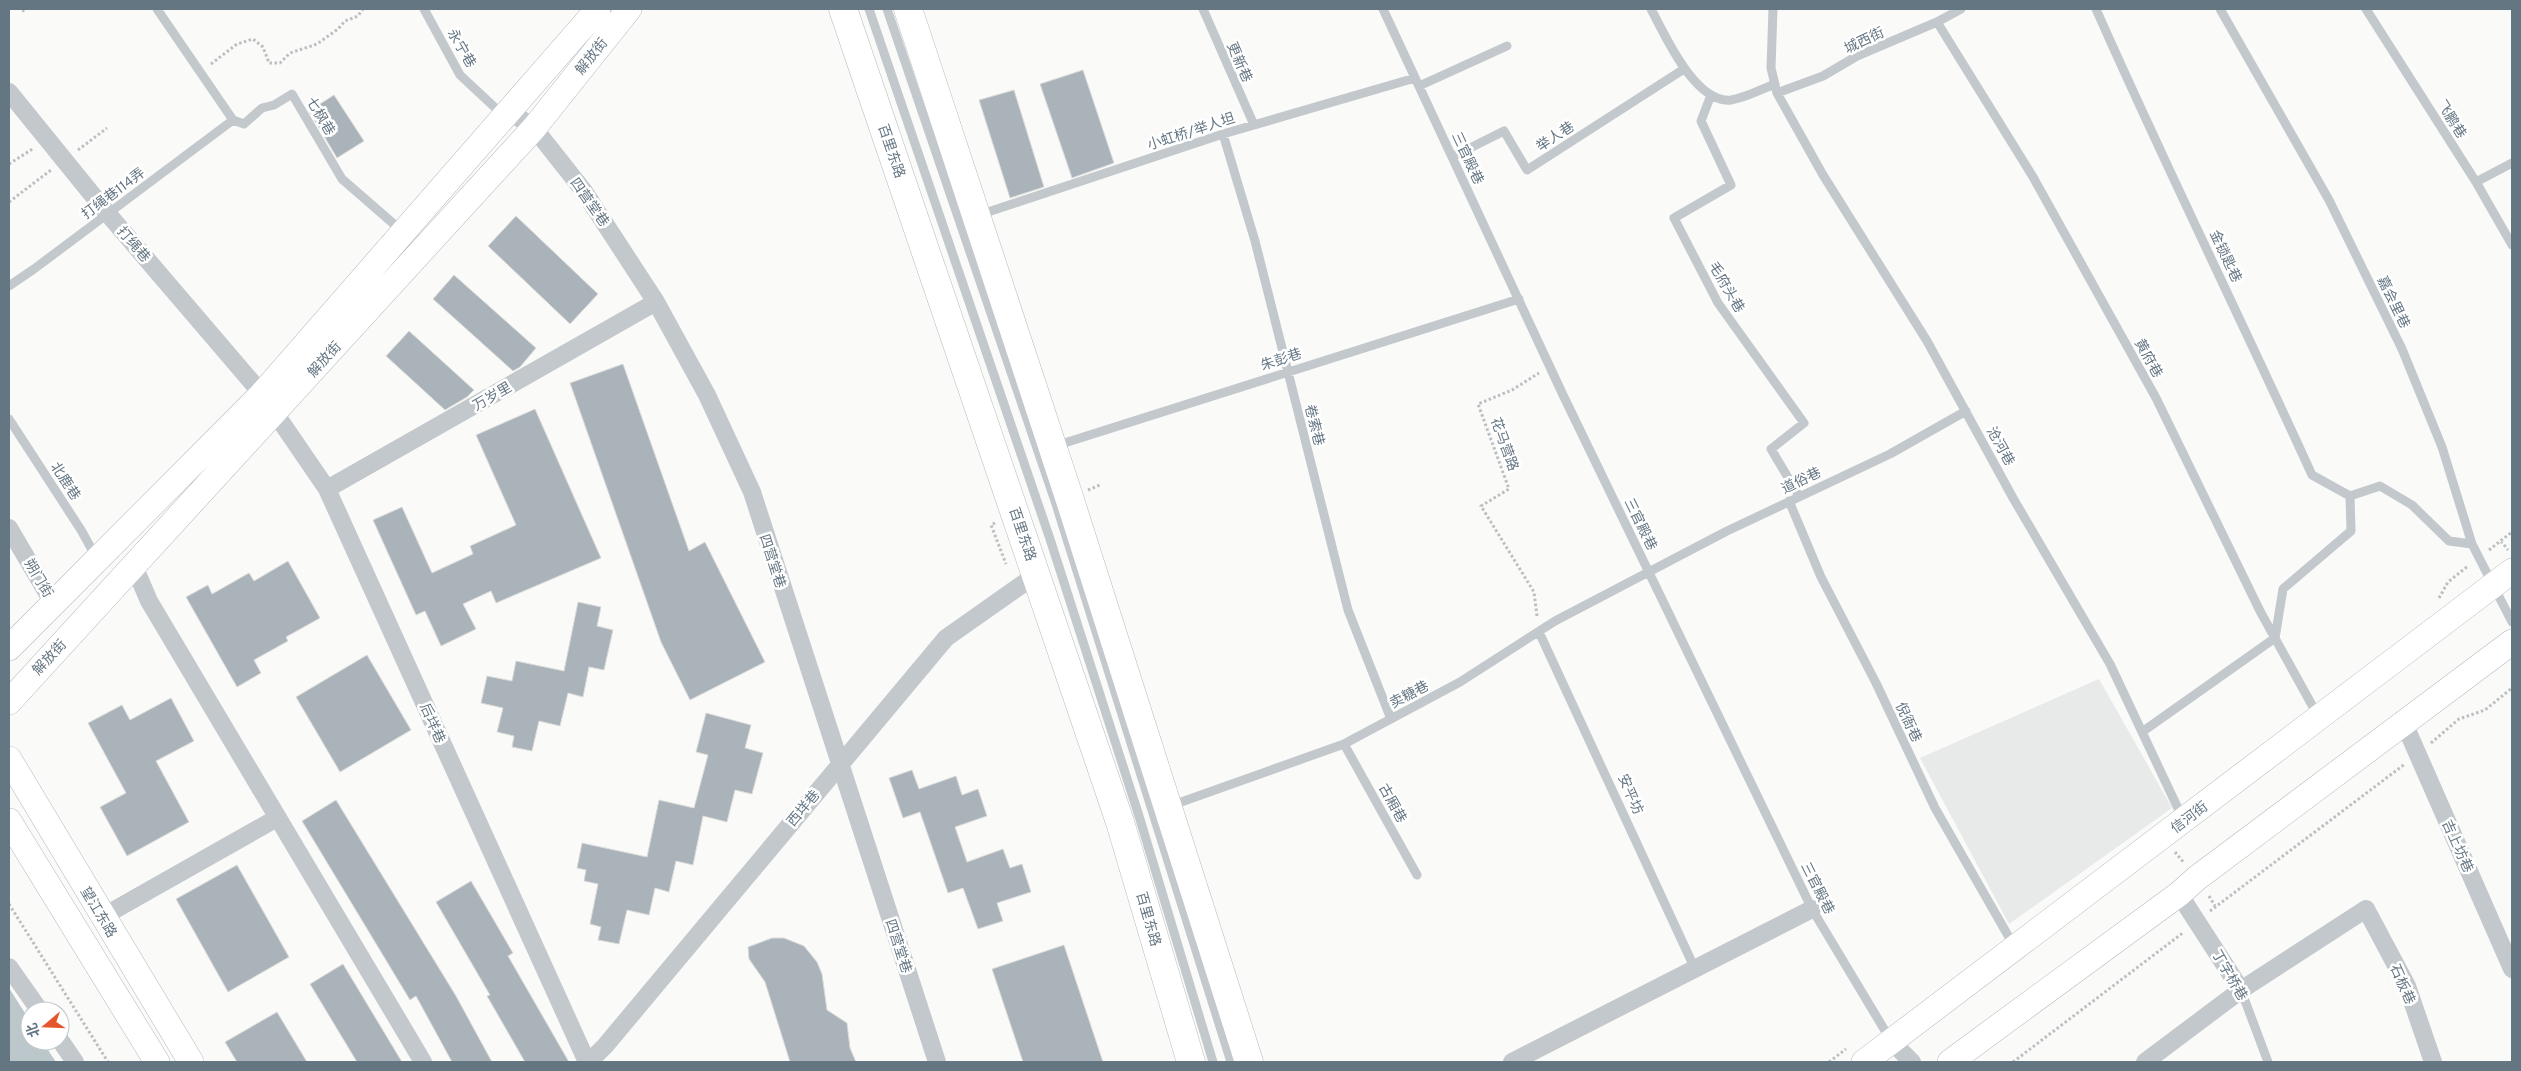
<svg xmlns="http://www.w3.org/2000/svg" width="2521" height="1071" font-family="Overpass,'Noto Sans SC',sans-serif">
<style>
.built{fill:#e8e9e9}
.water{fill:#bbc7cb}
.building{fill:#aab3b9;stroke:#dcdcda}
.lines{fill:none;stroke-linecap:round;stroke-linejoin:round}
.secondary-casing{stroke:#b3babf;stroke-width:26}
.primary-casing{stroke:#b5babe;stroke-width:29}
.path{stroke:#bbbfc2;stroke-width:3;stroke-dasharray:2.5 2.5;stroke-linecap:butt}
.lane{stroke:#c3c8cc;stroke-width:9}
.street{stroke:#c3c8cc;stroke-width:18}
.secondary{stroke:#fff;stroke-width:25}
.primary{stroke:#fff;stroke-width:28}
.labels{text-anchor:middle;stroke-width:5;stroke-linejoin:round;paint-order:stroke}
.street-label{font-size:14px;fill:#657683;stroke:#fff}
</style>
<rect width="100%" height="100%" fill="#fafaf8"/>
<path class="built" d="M2099,679L2172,808L2009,924L1920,758Z"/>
<path class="water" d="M9,988L30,1021V1041H42L56,1062H9Z"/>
<path class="building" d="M1083,70L1114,163L1072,178L1040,84Z
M1014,90L1044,187L1010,198L979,100Z
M334,95L364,141L337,158L309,111Z
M516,216L598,294L570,324L488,246Z
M454,275L536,348L520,367L513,371L433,299Z
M409,331L474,390L467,397L445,410L386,356Z
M623,364L689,551L705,542L765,662L690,700L661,642L570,383Z
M535,409L601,558L496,603L491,591L463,604L476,629L441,646L425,611L416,615L373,520L402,507L432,573L473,554L470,546L516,525L476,435Z
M288,561L320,618L286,637L288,641L254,660L261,673L237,687L186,597L208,585L212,594L249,573L254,581Z
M578,602L601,607L597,626L613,630L604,670L589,667L583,697L568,693L560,726L539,721L532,751L512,747L514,736L497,732L503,708L481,703L487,676L512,681L516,661L564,671Z
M367,655L411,730L340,772L296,697Z
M171,698L194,741L156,761L189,822L127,856L100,807L126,793L88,723L122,705L130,720Z
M706,713L751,725L745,748L763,753L752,794L735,790L727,822L703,816L693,865L676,861L669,892L655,888L649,915L627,910L619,944L598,940L601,927L590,924L598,884L584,881L586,870L577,868L582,843L647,857L659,800L694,808L708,755L696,752Z
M912,770L919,789L956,776L962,795L978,789L987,816L955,827L967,862L1003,849L1010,868L1022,864L1031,892L997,903L1003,921L978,929L963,888L948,893L920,812L903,818L889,778Z
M336,800L456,996L492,1062H452L416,996L410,1000L302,821Z
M237,865L289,957L228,992L176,899Z
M471,881L513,953L508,956L569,1062H525L487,996L490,995L436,902Z
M772,938H784L804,946L817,962L822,974L827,1010L847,1023L850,1048L856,1062H790L765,982L749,959L748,947Z
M1064,945L1103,1062H1023L992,969Z
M343,964L402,1062H357L310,984Z
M277,1012L307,1062H237L225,1042Z"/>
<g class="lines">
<defs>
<path id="secondary" d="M9,648L262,394L598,9
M9,702L534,128L629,9
M9,759L191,1062
M9,821L157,1062
M1864,1062L2512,571
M1950,1062L2179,894L2197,878L2512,642"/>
<path id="primary" d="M843,9L1120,822L1191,1062
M908,9L1069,497L1249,1062"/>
</defs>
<use href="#secondary" class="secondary-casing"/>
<use href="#primary" class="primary-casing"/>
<path class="path" d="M22,11L27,9
M211,64L237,44L253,39L263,47L269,63H280L290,53L317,44L338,29L345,21L358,16L363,9
M78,150L107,128
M9,164L34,148
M9,202L51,170
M1088,490L1100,485
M995,523L991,525L1006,564
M2501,541L2508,550
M2489,550L2512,532
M2439,598L2448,582L2468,566
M1537,616L1534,592L1481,506L1509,489L1478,404L1512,390L1539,373
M2431,743L2459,719L2485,710L2512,688
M2175,852L2184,863
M2209,896L2215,906
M9,904L108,1062
M2210,911L2405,764
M1829,1062L1846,1049
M2013,1062L2184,932"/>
<path class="lane" d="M157,9L233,120L244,124L262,108L274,105L292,94L342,179L403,232
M424,9L460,75L504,116
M869,9L1050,539L1139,816L1213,1062
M887,9L1055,501L1231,1062
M1203,9L1254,125
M1383,9L1563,395L1812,909L1890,1039
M1651,9C1665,35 1695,104 1731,100C1745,98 1762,89 1775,84
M1773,9L1771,68L1777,93L1823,175L1927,341L2013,498L2110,664L2183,819
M2096,9C2165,165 2241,319 2312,475L2350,496
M2220,9L2329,200L2402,349L2442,447L2472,544L2512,622
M2366,9L2476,182L2512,245
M1937,22L2033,177L2156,398L2260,611L2318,716
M1419,86L1507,46
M1777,93L1823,76L1857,56L1937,22L1961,9
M1711,95L1701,121L1731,185L1674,218L1718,303L1804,423L1771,449L1799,496
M1223,134L1255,241L1348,610L1391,719
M1452,157L1504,131L1527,170L1684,69
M2476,182L2512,163
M979,215L1223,134L1415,78
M9,286L34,269L233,120
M9,419L81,530L96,557
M1055,446L1519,299
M1789,501L1821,577L1876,683L1935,808L2014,946
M1539,632L1695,969
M2142,732L2275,638L2283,589L2351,531L2350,496L2380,486L2412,505L2449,541L2472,544
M1344,744L1417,875
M1170,806L1344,744L1460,682L1555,621L1727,531L1890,454L1966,411
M2241,990L2268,1062"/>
<path class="street" d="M9,92L108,214L262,394L327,489L587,1062
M509,111L534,128L583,190L656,302L707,395L752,492L937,1062
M327,489L656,302
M9,528L53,603
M134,566L149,601L423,1062
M2404,723L2512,969
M2179,894L2241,990
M102,917L277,818
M9,967L40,1011
M60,1040L75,1062
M1891,1041L1912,1062
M589,1062L605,1046L946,638L1037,574
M1512,1062L1812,909
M2145,1062L2241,990L2366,909L2407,986L2433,1062"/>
<use href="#secondary" class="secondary"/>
<use href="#primary" class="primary"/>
</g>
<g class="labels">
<g class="street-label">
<text transform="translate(1864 40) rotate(-25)" y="5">城西街</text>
<text transform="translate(462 48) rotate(60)" y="5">永宁巷</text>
<text transform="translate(591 56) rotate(-51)" y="5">解放街</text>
<text transform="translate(1240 62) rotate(66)" y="5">更新巷</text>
<text transform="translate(321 116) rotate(59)" y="5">七枫巷</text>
<text transform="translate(2452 119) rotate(58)" y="5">飞鹏巷</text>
<text transform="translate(1191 131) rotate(-18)" y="5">小虹桥/举人坦</text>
<text transform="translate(1555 136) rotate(-33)" y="5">举人巷</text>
<text transform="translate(892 151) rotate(71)" y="5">百里东路</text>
<text transform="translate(1468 158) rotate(65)" y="5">三官殿巷</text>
<text transform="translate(113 193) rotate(-37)" y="5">打绳巷114弄</text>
<text transform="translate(590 202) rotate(55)" y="5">四营堂巷</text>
<text transform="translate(134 244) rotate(49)" y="5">打绳巷</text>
<text transform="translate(2226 256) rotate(65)" y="5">金锁匙巷</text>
<text transform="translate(1727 287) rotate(60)" y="5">毛府头巷</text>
<text transform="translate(2394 302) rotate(64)" y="5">嘉会里巷</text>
<text transform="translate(2149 358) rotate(61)" y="5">黄府巷</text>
<text transform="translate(324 359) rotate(-48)" y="5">解放街</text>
<text transform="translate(1281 359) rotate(-18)" y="5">朱彭巷</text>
<text transform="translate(492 396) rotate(-30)" y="5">万岁里</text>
<text transform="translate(1315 425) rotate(76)" y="5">卷索巷</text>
<text transform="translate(1505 444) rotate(70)" y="5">花马营路</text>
<text transform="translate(2001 446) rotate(61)" y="5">沧河巷</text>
<text transform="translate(1801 480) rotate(-26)" y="5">道俗巷</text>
<text transform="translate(66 481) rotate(57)" y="5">北鹿巷</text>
<text transform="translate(1641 524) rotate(64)" y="5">三官殿巷</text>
<text transform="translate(1023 534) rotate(71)" y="5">百里东路</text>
<text transform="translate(773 561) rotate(72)" y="5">四营堂巷</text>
<text transform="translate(39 578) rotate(59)" y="5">朔门街</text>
<text transform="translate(49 657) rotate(-47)" y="5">解放街</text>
<text transform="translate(1409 694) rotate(-28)" y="5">卖糖巷</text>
<text transform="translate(1909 722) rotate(65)" y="5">倪衙巷</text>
<text transform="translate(433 723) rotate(66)" y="5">后垟巷</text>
<text transform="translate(1631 794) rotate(66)" y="5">安平坊</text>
<text transform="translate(1393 803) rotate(61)" y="5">古厢巷</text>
<text transform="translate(803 808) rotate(-50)" y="5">西垟巷</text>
<text transform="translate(2189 817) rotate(-37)" y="5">信河街</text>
<text transform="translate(2458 846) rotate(66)" y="5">吉上坊巷</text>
<text transform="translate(1818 888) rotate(63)" y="5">三官殿巷</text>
<text transform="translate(99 912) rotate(59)" y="5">望江东路</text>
<text transform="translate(1149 919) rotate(74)" y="5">百里东路</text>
<text transform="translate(899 946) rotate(72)" y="5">四营堂巷</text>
<text transform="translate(2230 975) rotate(60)" y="5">丁字桥巷</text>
<text transform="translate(2403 984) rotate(66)" y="5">石板巷</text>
</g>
</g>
<rect width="2521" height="1071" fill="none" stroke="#657683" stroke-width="20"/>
<g transform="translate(45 1026) rotate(251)"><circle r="24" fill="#ffffff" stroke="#c1c8cd"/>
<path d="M0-4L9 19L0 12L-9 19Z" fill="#e4572e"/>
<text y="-8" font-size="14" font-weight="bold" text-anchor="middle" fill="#657683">北</text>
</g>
</svg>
